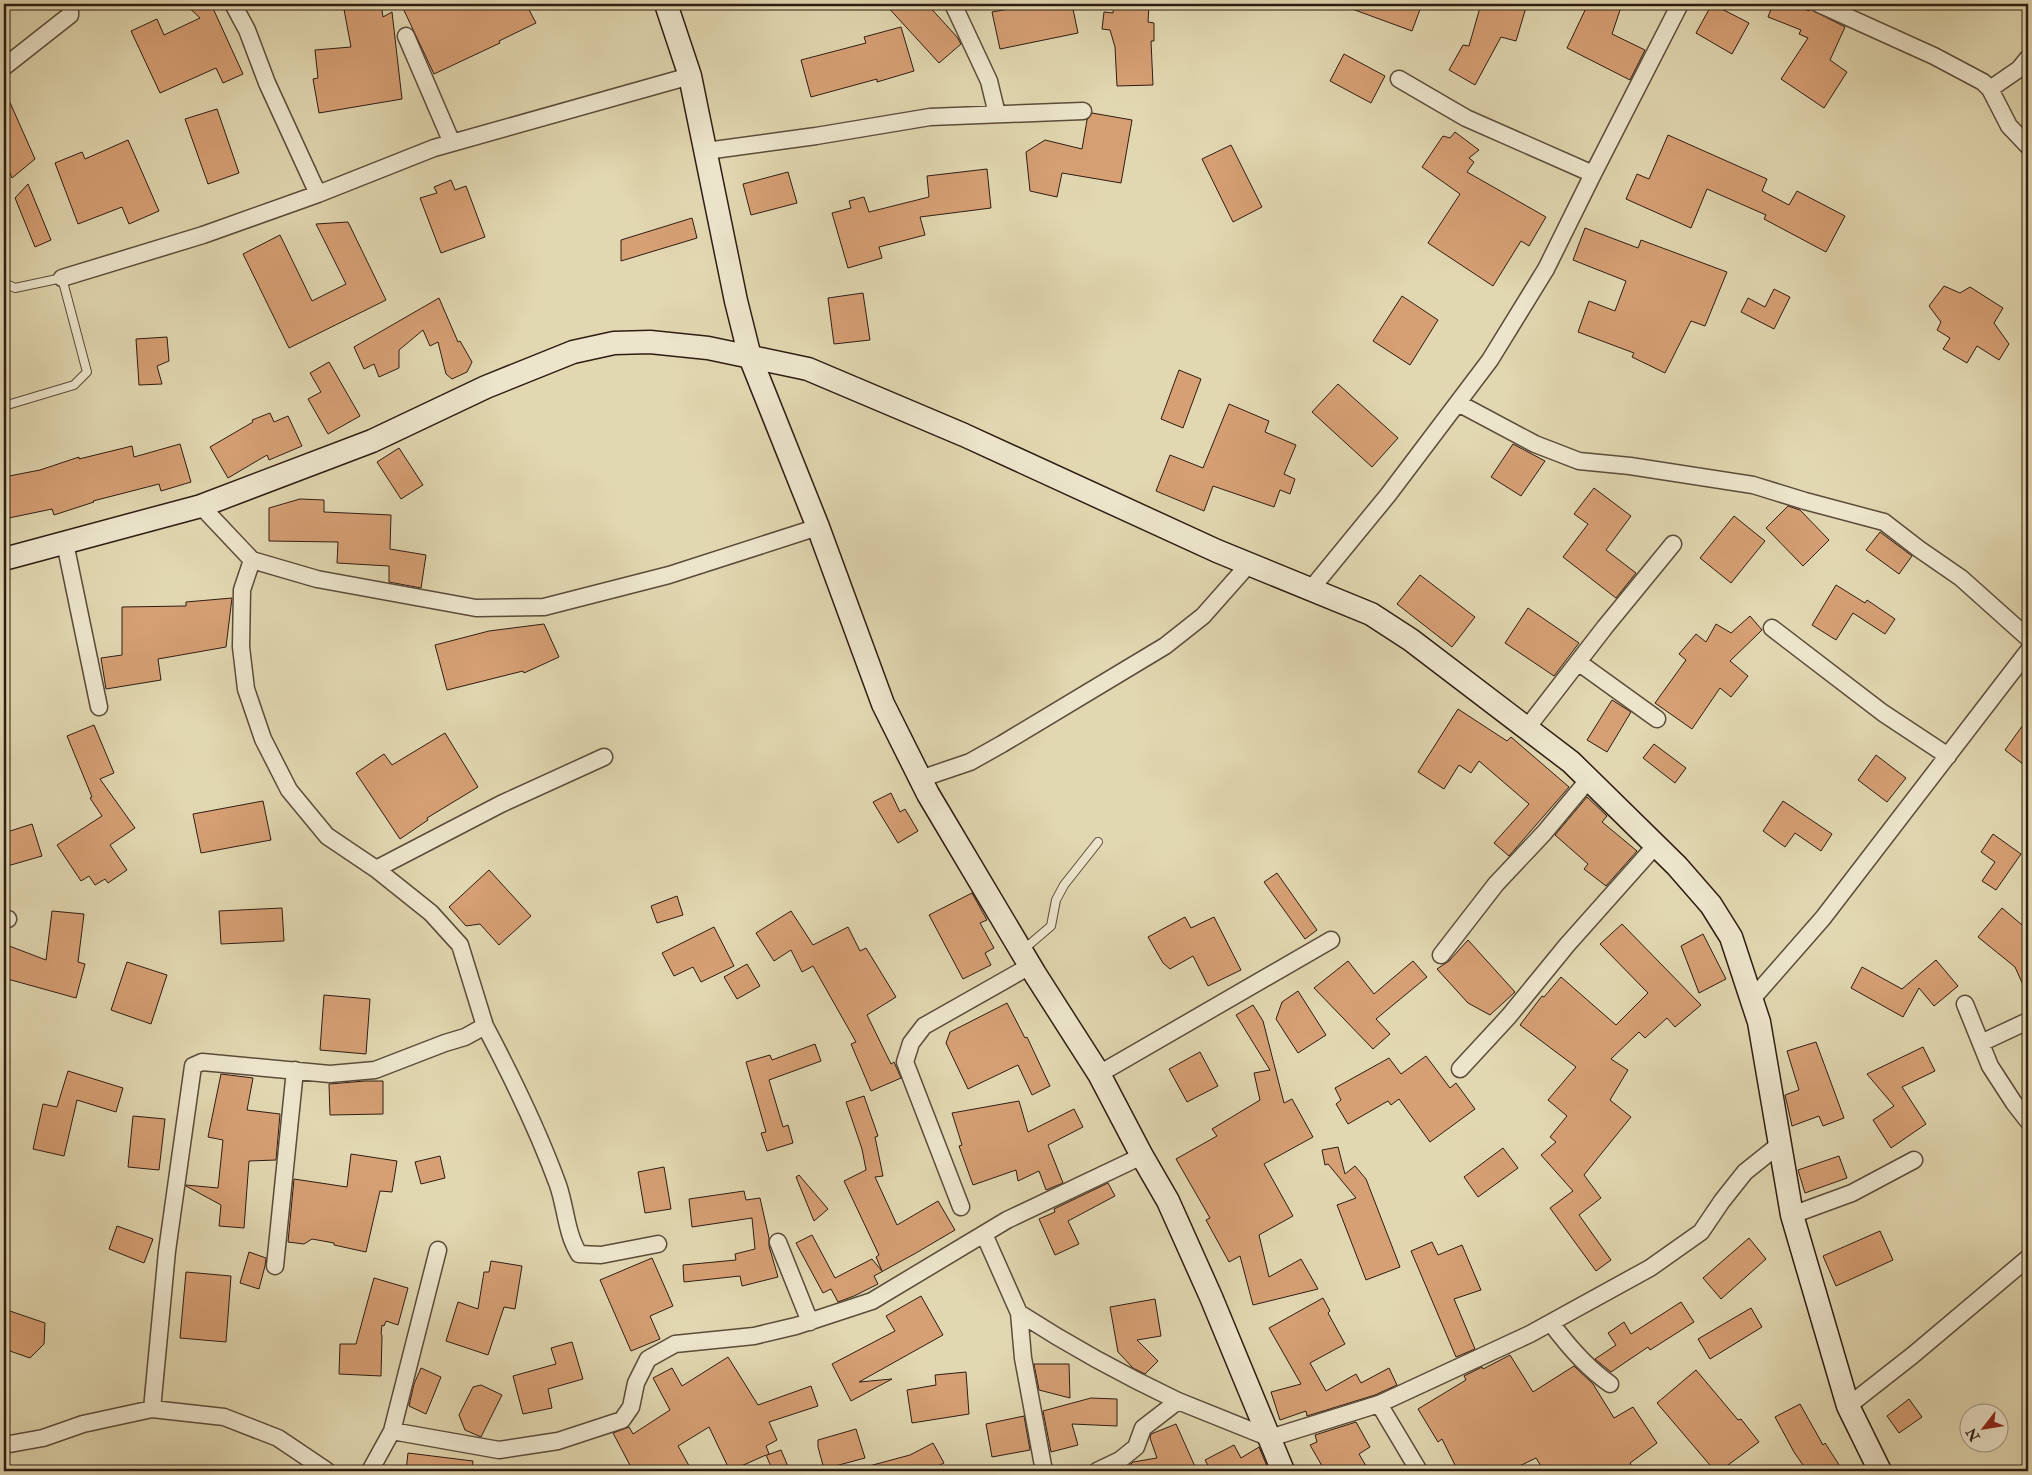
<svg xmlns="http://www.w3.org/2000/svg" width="2032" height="1475" font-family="'IM FELL Double Pica',serif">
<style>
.building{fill:#d69f74;stroke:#2f1c13}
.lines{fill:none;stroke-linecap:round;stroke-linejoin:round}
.lane-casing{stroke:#5c4b3a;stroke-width:10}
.street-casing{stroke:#5c4b3a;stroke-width:19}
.secondary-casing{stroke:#2f1c13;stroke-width:25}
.lane{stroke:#ece5cc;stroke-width:8}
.street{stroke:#ece5cc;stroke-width:16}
.secondary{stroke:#ece5cc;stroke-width:22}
</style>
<rect width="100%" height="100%" fill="#e1d7b0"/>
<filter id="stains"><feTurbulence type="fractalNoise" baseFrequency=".004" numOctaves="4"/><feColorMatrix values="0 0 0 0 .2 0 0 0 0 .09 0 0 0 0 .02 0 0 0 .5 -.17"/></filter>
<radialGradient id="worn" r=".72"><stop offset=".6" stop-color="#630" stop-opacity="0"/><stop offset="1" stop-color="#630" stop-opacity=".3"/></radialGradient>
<path class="building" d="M185,4H211L243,74L223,83L216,68L160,93L131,31L157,19L164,35L200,18Z
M343,4H381L383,17L392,12L402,99L319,113L313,79L318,78L315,50L351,47Z
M401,4H526L536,23L499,41L500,43L434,74Z
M885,4H927L957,37L961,44L939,63Z
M1037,4H1072L1078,33L1000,49L992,12Z
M1114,4H1149L1148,22L1154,23V41H1151L1153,85L1117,86L1115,47L1110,30L1102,29L1104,12L1113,13Z
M1344,4H1422L1412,31L1344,6Z
M1481,4H1527L1516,41L1501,37L1475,85L1449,70L1463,45L1469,46Z
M1588,4H1622L1612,34L1645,50L1630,80L1567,48Z
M1712,4L1749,23L1732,54L1696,33Z
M1773,4H1792L1809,11L1810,9L1845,27L1830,60L1847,72L1824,108L1781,79L1808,38L1799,34L1801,30L1768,17Z
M901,27L914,71L877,82V79L811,97L801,60L866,43L864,37Z
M1344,54L1385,76L1371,103L1330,81Z
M4,89L35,159L12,178L4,159Z
M217,109L239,173L208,184L185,119Z
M1092,113L1132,120L1121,183L1062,173L1057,197L1030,191L1026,152L1045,140L1082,149L1087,120Z
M1455,132L1479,150L1469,158L1474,162L1467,172L1546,217L1529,246L1521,241L1493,286L1428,243L1460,194L1422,167L1443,136L1450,138Z
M1668,135L1767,179L1762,191L1789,205L1797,191L1845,216L1826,252L1764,219L1766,215L1707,189L1691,228L1626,199L1637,174L1649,179Z
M128,140L159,211L129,224L122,207L78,224L55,163L82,152L85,159Z
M1231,145L1262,207L1233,222L1202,159Z
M987,169L991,208L920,217L925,235L879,247L882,258L848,268L832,213L851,208L849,201L864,197L869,212L929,197L927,176Z
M788,172L797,203L751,215L743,184Z
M451,180L455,190L466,186L485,237L441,253L420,198L437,193L434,187Z
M28,184L51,240L35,247L15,198Z
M692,218L697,238L621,261V240Z
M348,222L386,300L289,348L243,254L280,235L312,301L346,284L316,224Z
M1585,228L1638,248L1641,240L1727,272L1705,326L1691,321L1665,373L1632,357L1634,353L1578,332L1589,301L1615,311L1626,281L1573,260Z
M1944,286L1960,293L1970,287L2003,308L1994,323L2009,344L1999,360L1977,346L1967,363L1943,349L1950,338L1937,330L1941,322L1929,306Z
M1774,289L1790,297L1774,329L1741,312L1748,298L1765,307Z
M863,293L870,340L834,344L828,298Z
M1402,296L1438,320L1410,365L1373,341Z
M439,298L458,342L460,341L472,362L467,372L452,379L446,374L438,342L430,346L423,330L399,350V368L379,377L374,364L364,369L354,347Z
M167,337L169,361L157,366L162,384L139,385L136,339Z
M329,362L360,416L328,434L308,399L321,392L310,373Z
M1179,370L1201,379L1183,428L1161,419Z
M1338,384L1398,438L1372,467L1312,412Z
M1229,404L1269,421L1265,432L1296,445L1284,474L1295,479L1290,494L1280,490L1274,507L1213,486L1204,511L1156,491L1170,455L1203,468Z
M270,413L274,422L288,416L302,446L269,460L267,455L228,478L210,447L253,422L252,420Z
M180,444L191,482L161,491L159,484L93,501L94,502L54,515L52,509L4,519V477L40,470L79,457V459L132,446L134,457Z
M1513,444L1545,461L1521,496L1491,477Z
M399,448L423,485L401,499L377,462Z
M1594,488L1631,516L1606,550L1636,573L1616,598L1563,557L1588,524L1574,514Z
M300,499L324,500V512L391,515L390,549L426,555L421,588L389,582V566L337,563L338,542L269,541V508Z
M1788,506L1800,510L1829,540L1803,566L1766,528Z
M1734,516L1765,541L1731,583L1700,558Z
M1880,532L1912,556L1899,574L1866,550Z
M1420,575L1475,617L1452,647L1397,604Z
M1836,585L1865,603L1867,600L1895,619L1885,634L1853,613L1836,640L1812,625Z
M232,598L226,647L158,659L161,680L106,689L101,658L122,655V607L186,606V602Z
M1528,608L1579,643L1554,676L1505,643Z
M1750,616L1762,630L1730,661L1748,676L1731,697L1720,688L1692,729L1655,703L1686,660L1679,654L1696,634L1706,642L1716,624L1731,633Z
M544,624L559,657L524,673L523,671L447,690L435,645L489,631Z
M1612,700L1631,712L1607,752L1587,740Z
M1458,709L1507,741L1511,737L1569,787L1509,856L1494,843L1529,804L1479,761L1471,773L1459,765L1444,789L1418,772Z
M2028,718V768L2005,750Z
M94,725L114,773L100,779L135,828L110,845L127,870L108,883L105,879L95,885L89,876L81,881L57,845L102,816L90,798L92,797L67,736Z
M445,733L478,787L427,818L428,820L400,839L356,773L384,754L392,765Z
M1654,744L1686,768L1675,783L1643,758Z
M1876,755L1906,778L1887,802L1858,780Z
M891,793L900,812L905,809L918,831L898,843L873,802Z
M1587,797L1607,816L1602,822L1637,851L1606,886L1584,869L1588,864L1555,835Z
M263,801L271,840L201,853L193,814Z
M1783,801L1832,834L1821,851L1795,833L1785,847L1763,831Z
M32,824L42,856L4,867V833Z
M1993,834L2021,854L1996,890L1982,881L1995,862L1981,852Z
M489,870L531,916L499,945L480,924L466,926L449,907Z
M1277,873L1317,930L1305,939L1264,882Z
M972,893L987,920L980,923L994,948L985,953L991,965L963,979L929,915Z
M677,896L683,915L657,923L651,906Z
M282,908L284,941L221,944L219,911Z
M2002,908L2028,930V996L2015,967L1978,937Z
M52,911L84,914L78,962L85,964L76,998L4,978V944L46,960Z
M791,911L813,945L848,927L860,951L866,948L896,997L867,1015L891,1064L894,1062L901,1078L871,1091L851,1044L856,1042L813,966L802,972L791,950L774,961L756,933Z
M1185,917L1191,928L1214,917L1241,970L1208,986L1193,956L1170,969L1163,963L1148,937Z
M1622,924L1701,1005L1675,1027L1667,1018L1645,1038L1639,1032L1611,1059L1628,1070L1610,1100L1631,1117L1584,1175L1601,1198L1579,1215L1611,1260L1596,1271L1550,1208L1573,1191L1541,1155L1556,1142L1550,1137L1567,1116L1548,1100L1576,1067L1520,1025L1542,996L1544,997L1561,977L1616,1025L1648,993L1600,944Z
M714,927L734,966L701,982L693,967L674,976L662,953Z
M1703,934L1726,979L1699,993L1681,946Z
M1468,940L1515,992L1490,1015L1468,1003L1437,969L1449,961Z
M1936,960L1958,986L1934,1006L1919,988L1903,1017L1851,988L1862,967L1902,989Z
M1348,961L1374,994L1413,961L1427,977L1376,1019L1390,1034L1373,1049L1314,988Z
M127,962L167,975L151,1024L111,1010Z
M747,964L760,986L737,999L724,977Z
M1298,991L1326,1035L1298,1053L1276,1019L1282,1002Z
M324,995L370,999L366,1054L320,1050Z
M1007,1003L1025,1038L1027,1037L1050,1086L1032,1095L1018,1065L968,1089L946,1043L950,1032Z
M1253,1005L1263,1021L1284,1103L1292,1099L1313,1137L1264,1164L1293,1216L1259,1235L1269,1277L1301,1259L1318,1289L1253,1305L1240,1256L1229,1262L1206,1220L1210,1218L1176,1159L1217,1136L1212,1129L1260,1100L1254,1073L1270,1070L1236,1015Z
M1816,1042L1844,1118L1823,1126L1819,1116L1792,1126L1785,1095L1799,1090L1787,1051Z
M815,1044L821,1061L769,1080L783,1127L788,1125L793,1143L767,1151L761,1133L766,1132L746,1062L770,1055L772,1060Z
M1923,1047L1935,1071L1902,1087L1926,1124L1891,1148L1873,1120L1894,1106L1867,1074Z
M1200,1052L1218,1086L1187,1102L1169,1069Z
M1426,1056L1450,1088L1456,1083L1475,1109L1430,1142L1399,1099L1391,1105L1388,1101L1348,1124L1336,1104L1341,1100L1335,1088L1389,1058L1401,1074Z
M68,1071L123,1088L116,1112L77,1100L64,1156L33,1149L43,1104L57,1107Z
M221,1074L253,1078L247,1110L280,1114L276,1160L249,1161L244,1228L219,1226L221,1205L186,1186V1185L218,1188L223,1140L208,1137Z
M365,1081H383V1114L330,1115L329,1084Z
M864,1096L878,1136L875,1137L883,1176L875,1177L897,1225L938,1201L955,1230L916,1253L874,1276L878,1284L854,1296L838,1302L831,1289L823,1293L796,1243L812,1235L835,1278L872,1259L882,1271L876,1257L879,1255L844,1181L866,1170L862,1149L846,1102Z
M1019,1101L1028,1132L1074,1109L1083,1127L1048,1145L1063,1183L1046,1190L1039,1171L1018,1181L1016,1170L973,1185L959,1146L962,1145L952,1113Z
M133,1116L165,1119L159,1170L128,1167Z
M1338,1147L1345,1174L1355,1166L1366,1179L1400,1267L1366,1280L1337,1205L1356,1198L1328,1164L1325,1165L1322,1150Z
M1503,1148L1518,1168L1478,1197L1464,1177Z
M351,1154L397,1161L392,1192L380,1191L366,1252L334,1245V1243L312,1239L304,1244L288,1242L294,1179L347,1187Z
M440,1156L445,1178L421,1184L415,1162Z
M1839,1156L1847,1178L1805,1193L1798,1170Z
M664,1167L671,1209L645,1213L638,1172Z
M799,1175L828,1209L814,1221L796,1177Z
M1108,1183L1115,1196L1068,1221L1079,1244L1055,1255L1039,1219L1055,1212L1054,1209Z
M744,1191L746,1200L760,1198L769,1238V1246L778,1277L742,1286L740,1276L684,1282L683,1265L736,1260L735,1254L755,1249L752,1218L692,1227L689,1199Z
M117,1226L153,1239L144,1263L109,1249Z
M1880,1231L1893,1260L1836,1286L1823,1256Z
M1749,1238L1766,1259L1721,1299L1703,1278Z
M1432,1242L1438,1255L1462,1245L1481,1290L1454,1299L1475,1349L1456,1357L1411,1251Z
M249,1252L266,1258L265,1266L259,1289L240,1283Z
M652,1258L673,1306L650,1316L660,1339L631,1351L600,1280Z
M491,1261L522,1266L515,1309L504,1307L488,1355L446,1341L458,1302L478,1309L484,1272H489Z
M186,1272L231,1276L226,1342L180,1338Z
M374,1278L408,1288L398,1325L386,1321L384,1326L382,1325L381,1334L382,1335L381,1376L339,1374L340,1344H356Z
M921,1296L943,1335L859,1382L892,1379L851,1401L832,1364L895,1331L886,1316Z
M1323,1298L1330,1311L1328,1313L1345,1344L1310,1363L1326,1391L1356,1374L1361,1383L1389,1368L1397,1385L1375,1395L1307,1416L1306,1411L1280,1420L1271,1392L1301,1384L1269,1328Z
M1155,1299L1161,1336L1137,1340L1158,1361L1145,1374L1133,1368L1118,1352L1110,1307Z
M1681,1302L1694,1322L1650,1350L1648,1347L1611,1372L1595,1359L1616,1345L1608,1333L1624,1322L1631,1334Z
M1751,1308L1762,1327L1710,1359L1698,1339Z
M4,1309L45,1323L44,1344L30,1358L4,1349Z
M572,1342L583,1379L548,1389L552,1408L523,1414L513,1376L556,1364L551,1348Z
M1510,1355L1533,1392L1574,1366L1593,1384L1614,1418L1633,1407L1657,1443L1630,1463L1635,1471H1544L1536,1458L1509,1471H1458L1442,1439L1438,1442L1418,1409L1466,1380L1464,1376L1482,1367L1483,1369Z
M728,1357L758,1405L811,1386L818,1406L769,1422L777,1440L766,1446L769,1454L767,1455L781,1450L790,1471H773L766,1455L730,1471L709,1427L678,1446L692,1471H633L613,1433L629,1427L633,1434L670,1410L653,1378L672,1368L682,1386Z
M1034,1364H1069L1070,1398L1039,1390Z
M421,1368L441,1377L426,1414L409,1406L414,1384Z
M1696,1370L1738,1420L1741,1419L1759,1442L1720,1471H1715L1657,1403Z
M966,1372L969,1414L912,1423L907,1390L936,1385L935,1375Z
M481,1385L502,1395L481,1437L465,1430L459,1415L473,1387Z
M1091,1398L1117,1399V1426L1072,1424L1078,1445L1051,1452L1043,1411Z
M1909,1399L1922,1417L1899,1433L1887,1416Z
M1800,1404L1823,1445L1825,1443L1843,1471H1807L1794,1452L1775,1417Z
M1024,1416L1030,1450L992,1457L986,1424Z
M1356,1422L1370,1447L1359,1454L1369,1471H1325L1310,1445L1317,1442L1315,1435Z
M1176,1424L1197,1471H1130V1465L1133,1462L1157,1458L1150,1438L1151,1434Z
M856,1429L865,1458L824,1469L818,1447V1440Z
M933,1443L944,1463L928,1471L924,1468L913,1471H870L869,1466L910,1455Z
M1234,1445L1241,1458L1259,1447L1269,1471H1211L1205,1460Z
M408,1453L473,1461L472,1471H406Z"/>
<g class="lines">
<defs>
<path id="lane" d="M4,283L15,288L62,278L87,372L74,385L4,406
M1023,950L1051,926L1056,900L1064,885L1098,842"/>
<path id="street" d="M233,4L247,30L267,83L318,194
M953,4L989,81L997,114
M1819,4L1934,56L1983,82L1990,89L2009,126L2028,146
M406,36L452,143
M4,67L70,15V4
M1399,79L1466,118L1593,174
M1990,89L2019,69L2028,58
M706,151L816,136L930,117L1083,111
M62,278L203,235L318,194L434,148L690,76
M1458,403L1535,444L1579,461L1630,466L1753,485L1805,501L1884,522L1919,549L1961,578L2028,638
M201,506L252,560L317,579L476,608L544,607L669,575L818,527
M65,543L99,707
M1311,589L1388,495L1490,360L1546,269L1593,174L1680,4
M1772,628L1883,713L1948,756
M1578,662L1657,719
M1527,728L1605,627L1673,544
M920,779L970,762L1002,744L1165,646L1203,616L1249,564
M376,869L501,804L604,757
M4,918L8,919
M1441,955L1496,884L1544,833L1589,779
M1752,999L1823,918L2028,651
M1965,1004L1990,1066L2014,1103L2028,1121
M485,1026C512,1077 538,1130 558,1185C566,1208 566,1233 579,1254L601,1255L658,1244
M1981,1043L2028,1021
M1460,1069L1509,1016L1567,945L1656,845
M1099,1074L1331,940
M961,1207L905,1062L911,1043L924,1026L1030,966
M1792,1215L1852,1193L1914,1160
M984,1234L1019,1313L1023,1358L1044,1471
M778,1242L810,1322
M275,1266L295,1070
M1019,1313C1070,1346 1123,1375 1178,1401
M1551,1323C1568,1346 1587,1368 1610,1384
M1379,1404L1419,1471
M1848,1406L1913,1355L2028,1258
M152,1409L167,1251L193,1066L202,1062L330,1074L375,1070L445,1043L465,1037L485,1026L460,945L431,913L376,869L327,836L289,790L263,739L246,689L241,647L242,590L252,560
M392,1431L499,1450L558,1441L622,1420L631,1407L636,1383L648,1359L675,1344L754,1336L796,1326L872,1301L1007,1220L1142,1156
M4,1445L43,1438L83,1424L152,1409L224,1417L278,1438L327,1471
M370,1471L392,1431L438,1250
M1097,1471L1120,1460L1136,1447L1143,1428L1178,1401L1270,1438L1379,1404L1530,1334L1650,1268L1701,1232L1722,1201L1745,1172L1780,1144"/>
<path id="secondary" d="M666,4L690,76L736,301L750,357L818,527L883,704L928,794L1035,974L1099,1074L1142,1156L1168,1201L1211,1297L1283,1471
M4,559L201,506L372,441L486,387L573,352L614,343L650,342L708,348L808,369L964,435L1217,551L1371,614L1411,640L1571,762L1677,866L1711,905L1731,937L1759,1022L1792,1215L1848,1406L1880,1471"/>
</defs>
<use href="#lane" class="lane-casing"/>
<use href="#street" class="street-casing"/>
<use href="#secondary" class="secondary-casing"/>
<use href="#lane" class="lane"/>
<use href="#street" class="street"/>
<use href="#secondary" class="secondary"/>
</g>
<rect width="2032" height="1475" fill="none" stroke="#e1d7b0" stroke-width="20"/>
<rect x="5" y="5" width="2022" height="1465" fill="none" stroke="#2f1c13" stroke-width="2.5"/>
<rect x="10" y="10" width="2012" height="1455" fill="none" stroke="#2f1c13"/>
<g transform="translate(1984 1428) rotate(239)"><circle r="24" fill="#ece5cc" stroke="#a09582"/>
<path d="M0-4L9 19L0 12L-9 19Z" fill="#8f2418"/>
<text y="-8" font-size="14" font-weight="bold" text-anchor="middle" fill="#2f1c13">N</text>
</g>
<rect width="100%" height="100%" filter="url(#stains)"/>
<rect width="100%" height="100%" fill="url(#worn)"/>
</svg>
